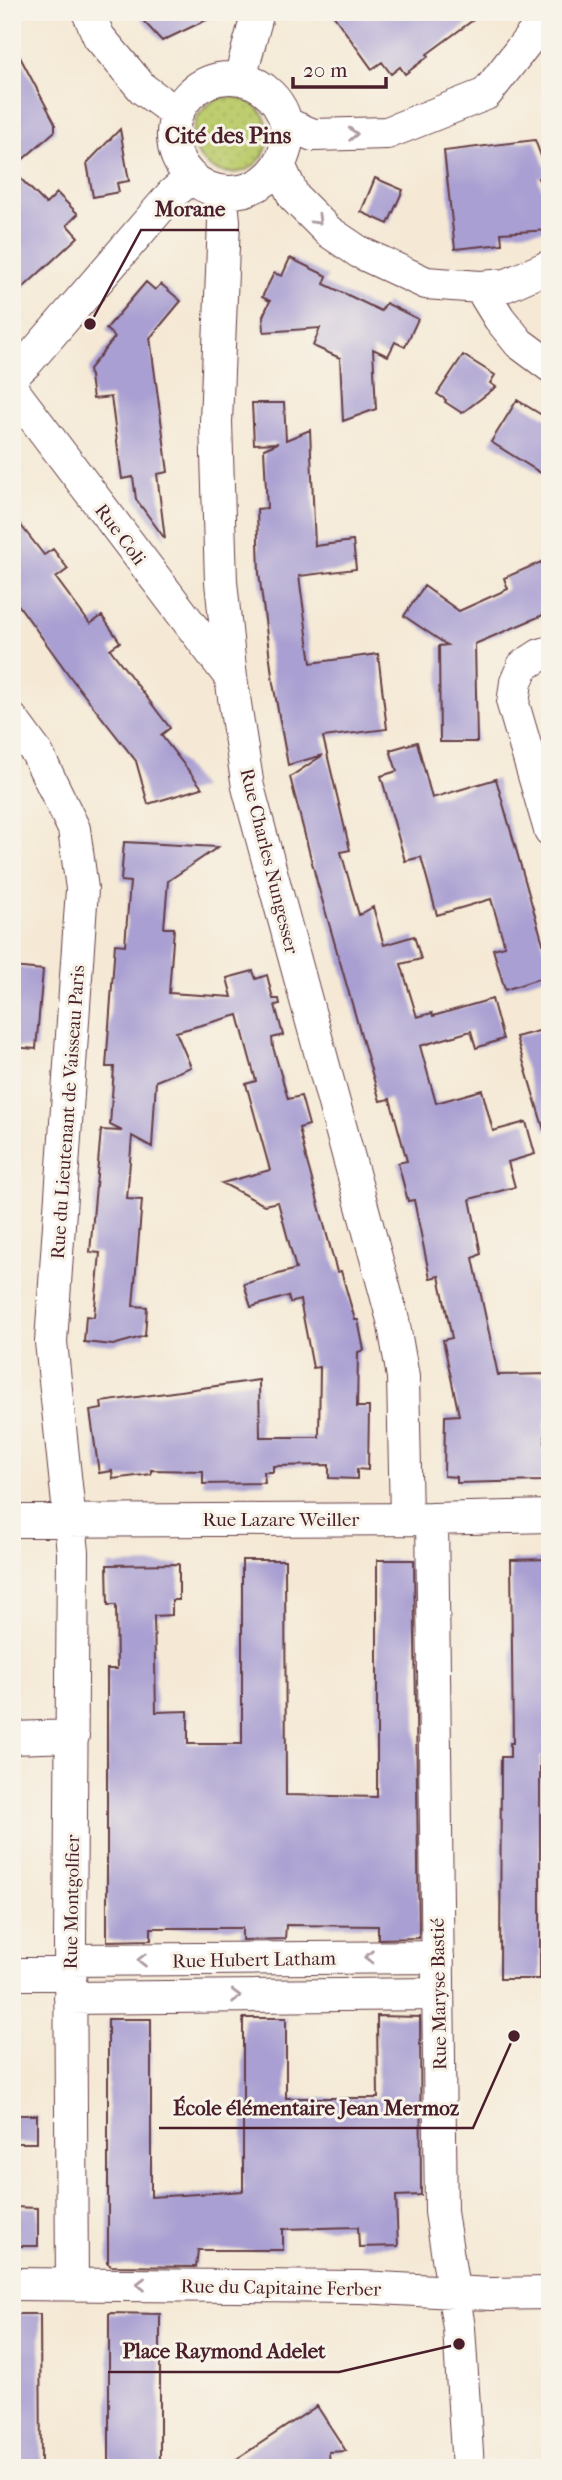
<svg xmlns="http://www.w3.org/2000/svg" width="562" height="2480" font-family="'IM FELL French Canon',serif">
<style>
.grass{fill:url(#grass-dots);stroke:#84764e;stroke-width:2}
.building{fill:#a99fd2}
.lines{fill:none;stroke-linecap:round;stroke-linejoin:round}
.minor-casing{stroke:#643d44;stroke-width:34}
.minor{stroke:#fff;stroke-width:32}
.oneway{stroke:#ae9aa0}
.labels{text-anchor:middle;stroke-width:6;stroke-linejoin:round;paint-order:stroke}
.street-label{font-size:19px;fill:#4a1f2b;stroke:#f7f3e8}
.quarter-label{font-size:23px;font-weight:bold;fill:#4a1f2b;stroke:#f7f3e8}
.leader{fill:none;stroke:#4a1f2b;stroke-width:2.5}
.callout-dot{fill:#4a1f2b;stroke:#f7f3e8;stroke-width:2.5}
.callout-label{font-size:21px;text-anchor:middle;font-weight:bold;fill:#4a1f2b;stroke:#f7f3e8;stroke-width:6;stroke-linejoin:round;paint-order:stroke}
</style>
<defs>
<pattern id="grass-dots" width="8" height="8" patternUnits="userSpaceOnUse" patternTransform="scale(1.75)"><rect width="8" height="8" fill="#bdcd70"/><path d="M2 2h.1M6 6h.1" fill="none" stroke="#a4b061" stroke-width="1.8" stroke-linecap="round"/></pattern>
</defs>
<rect width="100%" height="100%" fill="#f7f3e8"/>
<filter id="ink" filterUnits="userSpaceOnUse"><feTurbulence type="fractalNoise" baseFrequency=".0143" numOctaves="2"/><feDisplacementMap in="SourceGraphic" scale="14" xChannelSelector="R" yChannelSelector="G"/><feConvolveMatrix kernelMatrix="1 2 1 2 8 2 1 2 1" color-interpolation-filters="sRGB"/></filter>
<filter id="wash" filterUnits="userSpaceOnUse"><feTurbulence type="fractalNoise" baseFrequency=".00686" numOctaves="4" result="noise"/><feDisplacementMap in="SourceGraphic" scale="28" xChannelSelector="R" yChannelSelector="G"/><feGaussianBlur stdDeviation="1.57" result="paint"/><feColorMatrix in="noise" values="0 0 0 0 0 0 0 0 0 0 0 0 0 0 0 0 0 1.4 0 .05"/><feComposite in="paint" operator="in"/></filter>
<g filter="url(#wash)">
<rect width="100%" height="100%" fill="#f5e9d5"/>
<path class="grass" d="M193 135a38 38 0 1 1 76 0a38 38 0 1 1-76 0Z"/>
<g id="blocks">
<path class="building" d="M135,12H223L162,41Z
M331,12H484L427,54L429,56L405,74L400,67L391,74L382,62L372,69Z
M12,42L55,123V131L12,169Z
M120,129L129,181L117,183L119,192L93,197L87,163Z
M535,140L548,175L538,178L550,210V230L501,233L502,244L455,249L444,151Z
M12,170L46,204L57,193L78,214L67,225L78,237L12,298Z
M375,178L403,190L388,224L361,212Z
M290,258L327,276L324,284L352,297L381,311L386,303L418,319L405,347L395,342L388,356L373,349L376,409L343,421L340,358L313,346L320,328L264,332L263,316L270,301L262,297L274,273L282,276Z
M146,282L155,290L161,284L181,301L150,338L168,472L157,474L165,539L136,499L133,477L122,479L111,397L93,399L89,369L115,337L106,329Z
M463,355L495,375L490,383L496,387L462,413L445,402L446,400L437,394Z
M517,400L550,420V458L541,473L491,442Z
M252,403H284L286,440L310,430L315,546L353,541L356,569L299,576L311,663L378,654L387,729L323,737L350,850L341,852L359,915L373,907L384,945L414,936L421,959L401,964L417,1017L432,1013L433,1016L492,999L503,1039L476,1048L471,1031L420,1046L436,1103L482,1090L493,1131L526,1122L535,1154L508,1162L515,1187L470,1199L481,1254L473,1258L498,1375L550,1374V1421H545V1481L457,1483V1477L444,1476L445,1416L459,1415L443,1340L452,1338L439,1276L430,1278L414,1200L408,1201L398,1163L407,1161L390,1099L380,1101L317,882L290,777L323,755L288,765L273,683L259,573L257,509L267,508L264,449L278,443L254,444Z
M12,514L44,555L53,549L68,569L56,578L90,624L102,616L120,642L110,649L170,728L161,735L202,788L148,804L136,761L74,682L12,596Z
M541,562L550,581V612L475,644L477,742H440L439,646L447,645L404,616L424,586L459,611L508,589L504,578Z
M417,742L432,798L496,779L550,968V975L505,990L493,949L505,946L491,899L437,915L421,857L405,861L381,776L397,771L390,750Z
M124,842L218,847L168,881L164,928H174L169,993L232,997L227,978L253,971L256,979L267,975L273,999H279L280,1004L275,1005L283,1035L272,1038L273,1047L288,1099L301,1096L309,1125L299,1128L306,1158L337,1272L341,1271L355,1320H358L364,1350L358,1352L357,1407H369L368,1470L357,1469V1479L329,1478V1465L273,1466V1472H264L265,1483L203,1484V1471L151,1470V1474L113,1479L112,1471L99,1473L90,1411L102,1409L101,1402L259,1380L260,1437H319L320,1367L313,1368L300,1300L290,1303L288,1296L251,1307L244,1284L296,1269L278,1202L264,1205L222,1183L270,1170L246,1084L256,1081L238,1015L176,1032L191,1067L156,1081L152,1147L132,1136L127,1199L142,1200L133,1306L147,1307L145,1336L113,1345L84,1342L86,1316L94,1317L100,1253L90,1252L101,1130L122,1131L110,1125L114,1067H106L115,944L125,945L130,882L121,881Z
M12,967L43,970L36,1049L12,1047Z
M550,1028V1129L544,1130L516,1037Z
M550,1559V1757H540V1979H500L501,1757H510V1743H513L511,1560Z
M242,1560H285L286,1795L377,1797V1560H414L419,1938L378,1939V1926L286,1925L285,1939L242,1940V1928H151V1940L107,1941V1669H117L116,1605H108L107,1565L179,1564V1600H172V1615L154,1616L156,1712L188,1711V1744H242Z
M377,2016L420,2017L421,2195L396,2196L398,2246L359,2247L358,2227L283,2229V2250H198L196,2267L111,2266L108,2263V2019H151V2197L243,2191V2018H286V2098H378Z
M12,2115H37V2143H12Z
M12,2207L38,2208V2246H12Z
M109,2313L160,2314V2468H109Z
M12,2314H40L41,2468H12Z
M317,2406L346,2451L329,2452L330,2468H223Z"/>
</g>
</g>
<g filter="url(#ink)">
<use href="#blocks" fill-opacity="0" stroke="#643d44" stroke-width="2"/>
<g class="lines">
<defs>
<path id="minor" d="M88,12L99,37L143,89L176,113
M173 135a57 57 0 1 1 114 0a57 57 0 1 1-114 0Z
M240,78L258,12
M287,124L313,135L387,133L486,94L550,12
M279,165L294,197L328,231L359,252L426,283L480,287L507,285L550,266
M221,192L224,221L216,422L221,582L231,678L248,787L393,1320L403,1377L406,1518
M480,287L499,318L519,343L550,366
M12,376L28,361L172,194L191,178
M12,389L231,678
M550,652L540,655L523,666L516,682L513,704L550,830
M12,719L37,753L74,829L82,889L51,1342L73,1552L70,1939L72,2284
M432,1519L441,2212L459,2328L468,2468
M12,1521L432,1519L550,1516
M12,1738L73,1736
M70,1960L438,1957
M12,1974H70
M70,1998L437,1994
M12,2284L361,2287L491,2294L550,2293"/>
</defs>
<use href="#minor" class="minor-casing"/>
<use href="#minor" class="minor"/>
</g>
<defs><path id="oneway-chevron" d="M-2-3.5L2.5 0L-2 3.5" fill="none" stroke-width="1.6" stroke-linecap="round" stroke-linejoin="round" transform="scale(1.75)"/></defs>
<g class="oneway">
<use href="#oneway-chevron" transform="translate(353 134) rotate(-2)"/>
<use href="#oneway-chevron" transform="translate(317 220) rotate(45)"/>
<use href="#oneway-chevron" transform="translate(369 1957) rotate(179)"/>
<use href="#oneway-chevron" transform="translate(142 1960) rotate(180)"/>
<use href="#oneway-chevron" transform="translate(236 1996) rotate(-1)"/>
<use href="#oneway-chevron" transform="translate(141 2284) rotate(-179)"/>
</g>
</g>
<g class="labels">
<g class="street-label">
<text transform="translate(121 534) rotate(53)" y="7">Rue Coli</text>
<text transform="translate(270 861) rotate(76)" y="7">Rue Charles Nungesser</text>
<text transform="translate(67 1112) rotate(-86)" y="7">Rue du Lieutenant de Vaisseau Paris</text>
<text x="281" y="1526">Rue Lazare Weiller</text>
<text transform="translate(71 1902) rotate(-89)" y="7">Rue Montgolfier</text>
<text transform="translate(254 1959) rotate(-1)" y="7">Rue Hubert Latham</text>
<text transform="translate(438 1994) rotate(-91)" y="7">Rue Maryse Bastié</text>
<text transform="translate(281 2287) rotate(1)" y="7">Rue du Capitaine Ferber</text>
</g>
<g class="quarter-label">
<text x="228" y="143">Cité des Pins</text>
</g>
</g>
<path class="leader" d="M90 324L141 230H239M514 2036L473 2128H159M459 2344L339 2372H108"/>
<g class="callout-dot">
<circle cx="90" cy="324" r="7"/>
<circle cx="514" cy="2036" r="7"/>
<circle cx="459" cy="2344" r="7"/>
</g>
<g class="callout-label">
<text x="190" y="216">Morane</text>
<text x="316" y="2115">École élémentaire Jean Mermoz</text>
<text x="224" y="2358">Place Raymond Adelet</text>
</g>
<rect width="562" height="2480" fill="none" stroke="#f7f3e8" stroke-width="42"/>
<path d="M293 77v10h93v-10" fill="none" stroke="#4a1f2b" stroke-width="3.5"/>
<text x="303" y="77" font-size="21" fill="#4a1f2b" stroke="#f7f3e8" stroke-width="5" paint-order="stroke">20 m</text>
</svg>
